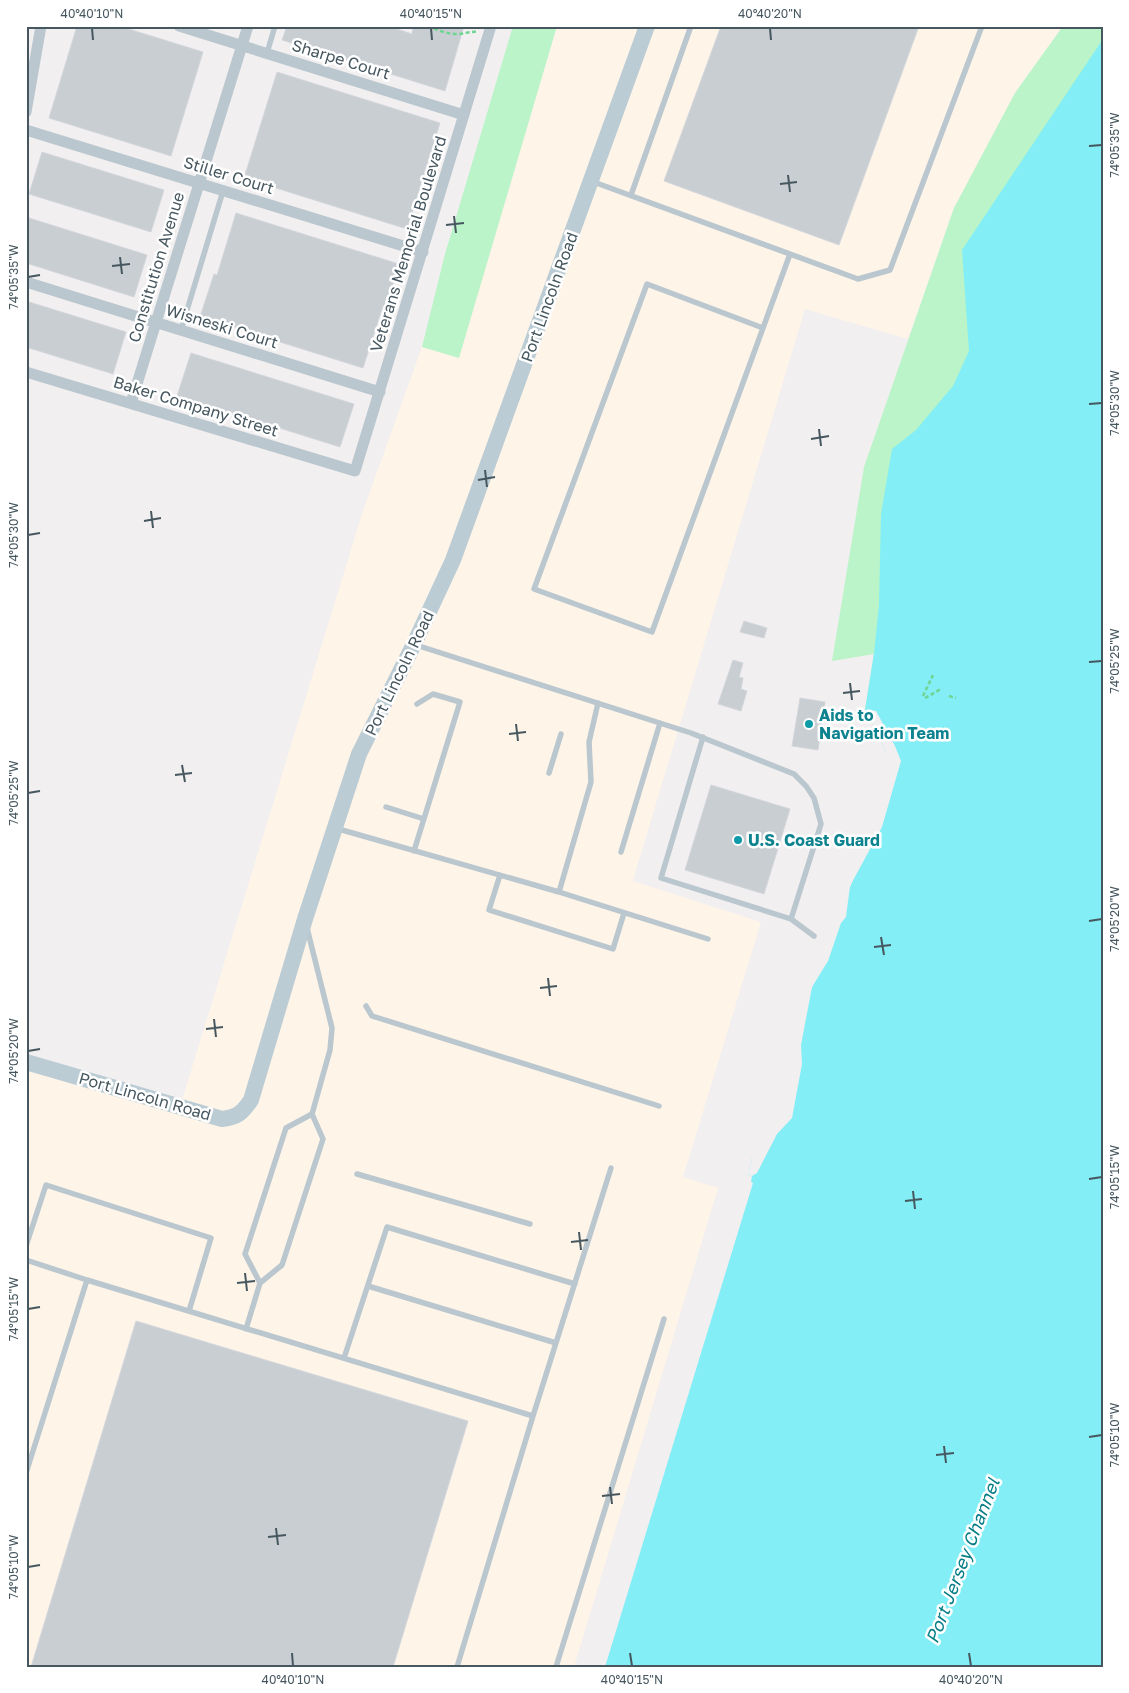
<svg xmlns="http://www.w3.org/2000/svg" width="1129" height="1693" font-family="'Golos Text',sans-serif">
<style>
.commercial{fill:#fef4e8}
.green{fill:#baf4c8}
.water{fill:#83eef5}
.pier{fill:#f2eff0}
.building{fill:#c9ced3;stroke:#d3d7dc}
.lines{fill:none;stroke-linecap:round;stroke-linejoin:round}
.path{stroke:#6ed593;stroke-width:2.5;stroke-dasharray:4 2.5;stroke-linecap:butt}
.lane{stroke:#bac7ce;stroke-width:5.5}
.street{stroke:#bac7ce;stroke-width:11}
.secondary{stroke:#bbccd5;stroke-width:16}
.ticks{fill:none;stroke:#46575f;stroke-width:2}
.culture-dot{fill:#0f9aa8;stroke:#fff;stroke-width:2}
.labels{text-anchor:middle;stroke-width:5;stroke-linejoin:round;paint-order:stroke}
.street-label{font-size:16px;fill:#46575f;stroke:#fff}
.culture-label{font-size:16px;font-weight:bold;fill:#0d838f;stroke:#fff;text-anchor:start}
.water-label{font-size:18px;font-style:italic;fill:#057e86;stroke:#fff}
.neatline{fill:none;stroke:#46575f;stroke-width:2}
.ticks-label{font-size:12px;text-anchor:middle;fill:#46575f}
</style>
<rect width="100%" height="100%" fill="#f2eff0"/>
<path class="commercial" d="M557,26H1063L1015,93L954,208L908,339L805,309L636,870L633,881L761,922L683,1177L718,1188L574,1667H26V1062L179,1110L362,514L422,347L459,357Z"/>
<path class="green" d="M513,26H557L459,358L422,347L445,254Z
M1063,26H1103V159L901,761L865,710L874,654L832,661L864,467L954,208L1015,93Z"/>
<path class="water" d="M1103,39V1667H605L753,1183L751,1182L752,1176L748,1175L752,1158L779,1118L796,1030L869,837L891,761L865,710L874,653L879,605L881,514L892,449L916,430L953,386L969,351L962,250Z"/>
<path class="pier" d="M865,710L876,711L895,746L901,761L882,827L850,886L846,917L841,923L828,961L812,987L801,1045L802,1064L792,1118L777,1134L757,1173L752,1176L748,1175L752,1158L758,1145L777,1118L793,1030L804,989L857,851L866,836L888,761L885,755L886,751Z"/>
<path class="building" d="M77,26H119L203,52L171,156L49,118Z
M287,26H388L412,34L413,26H464L445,91L282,40Z
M721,26H919L839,245L664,181Z
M277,72L440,123L407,229L244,178Z
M42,152L164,190L151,232L29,194Z
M236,213L399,264L386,307L383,306L363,368L200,317L214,274L217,275Z
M26,217L147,255L134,297L26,263Z
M26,301L126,332L113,374L26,347Z
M191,353L354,404L340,447L177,396Z
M744,621L767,628L764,638L740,632Z
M733,660L743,663L739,677L743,678L741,689L747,691L741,711L718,704Z
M800,698L825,702L818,750L792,746Z
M711,785L790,809L764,894L685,870Z
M136,1321L468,1421L393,1667H31Z"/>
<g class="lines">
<path class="path" d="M428,26C437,30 447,34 457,34C465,34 469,31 478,32
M923,696L933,675
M949,696L956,698
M925,698L941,689"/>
<path class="lane" d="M267,53L275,26
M591,181L858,279L890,270L982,26
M631,195L691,26
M763,328L647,284L534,589L652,632L790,254
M181,330L223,191
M416,645L691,733L794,774L806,786L814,798L821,824L791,919
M703,737L661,878L791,919L814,936
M549,773L561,734
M386,807L424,819
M335,828L559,892L591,782L589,742L598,703
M414,851L460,702L433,694L417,704
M621,852L660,723
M500,875L489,910L613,949L624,913
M559,892L708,939
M366,1006L372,1016L659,1106
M357,1174L530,1224
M26,1246L46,1185L211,1238L189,1311
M26,1260L87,1280
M260,1283L245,1254L286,1128L312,1114
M368,1286L556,1343
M246,1329L260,1283L282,1265L323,1139L312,1114L330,1050L332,1028L307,928
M344,1358L387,1227L575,1284
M533,1416L611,1168
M26,1473L87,1280L533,1416L457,1667
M556,1667L664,1319"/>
<path class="street" d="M179,26L464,115
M26,112L41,26
M26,130L423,252
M26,282L380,392
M26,372L355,471L491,26
M131,403L248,26"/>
<path class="secondary" d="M26,1062L222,1119C238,1117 242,1113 251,1100L305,919L359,754L414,644L453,560L647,26"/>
</g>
<path class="ticks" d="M92,28L93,40M431,28L432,40M770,28L771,40M1089,146L1102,145M788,175L790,192M780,184L797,182M454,216L456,233M446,225L464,223M120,257L122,274M112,266L130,264M28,277L40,275M1089,404L1102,403M819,429L821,446M811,439L829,436M485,470L487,487M478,480L495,477M151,511L153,528M144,521L161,518M28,535L40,533M1089,662L1102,661M850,683L852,700M843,693L860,691M516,724L518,741M509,734L526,732M182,765L185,782M175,775L192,773M28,793L40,791M1089,921L1102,919M881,937L884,955M874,947L891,945M548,978L550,996M540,988L557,986M214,1019L216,1037M206,1029L223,1027M28,1051L40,1049M1089,1179L1102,1177M913,1191L915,1209M905,1201L922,1199M579,1232L581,1250M571,1242L588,1240M245,1273L247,1291M237,1283L255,1281M28,1309L40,1307M1089,1437L1102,1435M944,1446L946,1463M936,1455L954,1453M610,1487L612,1504M602,1496L620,1494M276,1528L278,1545M268,1537L286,1535M28,1567L40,1565M292,1653L293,1666M630,1653L632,1666M969,1653L971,1666"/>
<g class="culture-dot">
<circle cx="809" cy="724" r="5"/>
<circle cx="738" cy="840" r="5"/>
</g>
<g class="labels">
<g class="street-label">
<text transform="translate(341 59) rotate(17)" y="6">Sharpe Court</text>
<text transform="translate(229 175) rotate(17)" y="6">Stiller Court</text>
<text transform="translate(408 244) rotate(-73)" y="6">Veterans Memorial Boulevard</text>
<text transform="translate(156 267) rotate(-73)" y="6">Constitution Avenue</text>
<text transform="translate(549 297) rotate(-70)" y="6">Port Lincoln Road</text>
<text transform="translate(222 326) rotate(17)" y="6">Wisneski Court</text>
<text transform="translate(196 406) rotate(17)" y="6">Baker Company Street</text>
<text transform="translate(399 673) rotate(-64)" y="6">Port Lincoln Road</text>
<text transform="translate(145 1096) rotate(16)" y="6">Port Lincoln Road</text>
</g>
<g class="culture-label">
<text x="819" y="721">Aids to<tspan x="819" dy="18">Navigation Team</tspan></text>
<text x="748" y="846">U.S. Coast Guard</text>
</g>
<g class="water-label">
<text transform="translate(963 1561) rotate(-69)" y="6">Port Jersey Channel</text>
</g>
</g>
<rect width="1129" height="1693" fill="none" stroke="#ffffff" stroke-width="55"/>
<rect x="28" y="28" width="1074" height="1638" class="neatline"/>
<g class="ticks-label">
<text x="92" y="18">40°40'10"N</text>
<text x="431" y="18">40°40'15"N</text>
<text x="770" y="18">40°40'20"N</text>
<text transform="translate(1115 145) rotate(-90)" y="4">74°05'35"W</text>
<text transform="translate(14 277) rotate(-90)" y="4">74°05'35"W</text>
<text transform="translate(1115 403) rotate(-90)" y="4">74°05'30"W</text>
<text transform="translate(14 535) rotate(-90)" y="4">74°05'30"W</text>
<text transform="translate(1115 661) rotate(-90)" y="4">74°05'25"W</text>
<text transform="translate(14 793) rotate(-90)" y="4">74°05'25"W</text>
<text transform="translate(1115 919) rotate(-90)" y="4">74°05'20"W</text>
<text transform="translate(14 1051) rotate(-90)" y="4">74°05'20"W</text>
<text transform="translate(1115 1177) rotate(-90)" y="4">74°05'15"W</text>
<text transform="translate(14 1309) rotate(-90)" y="4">74°05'15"W</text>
<text transform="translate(1115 1435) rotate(-90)" y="4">74°05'10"W</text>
<text transform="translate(14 1567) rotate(-90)" y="4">74°05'10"W</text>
<text x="293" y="1684">40°40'10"N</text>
<text x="632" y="1684">40°40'15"N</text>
<text x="971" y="1684">40°40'20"N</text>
</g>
</svg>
